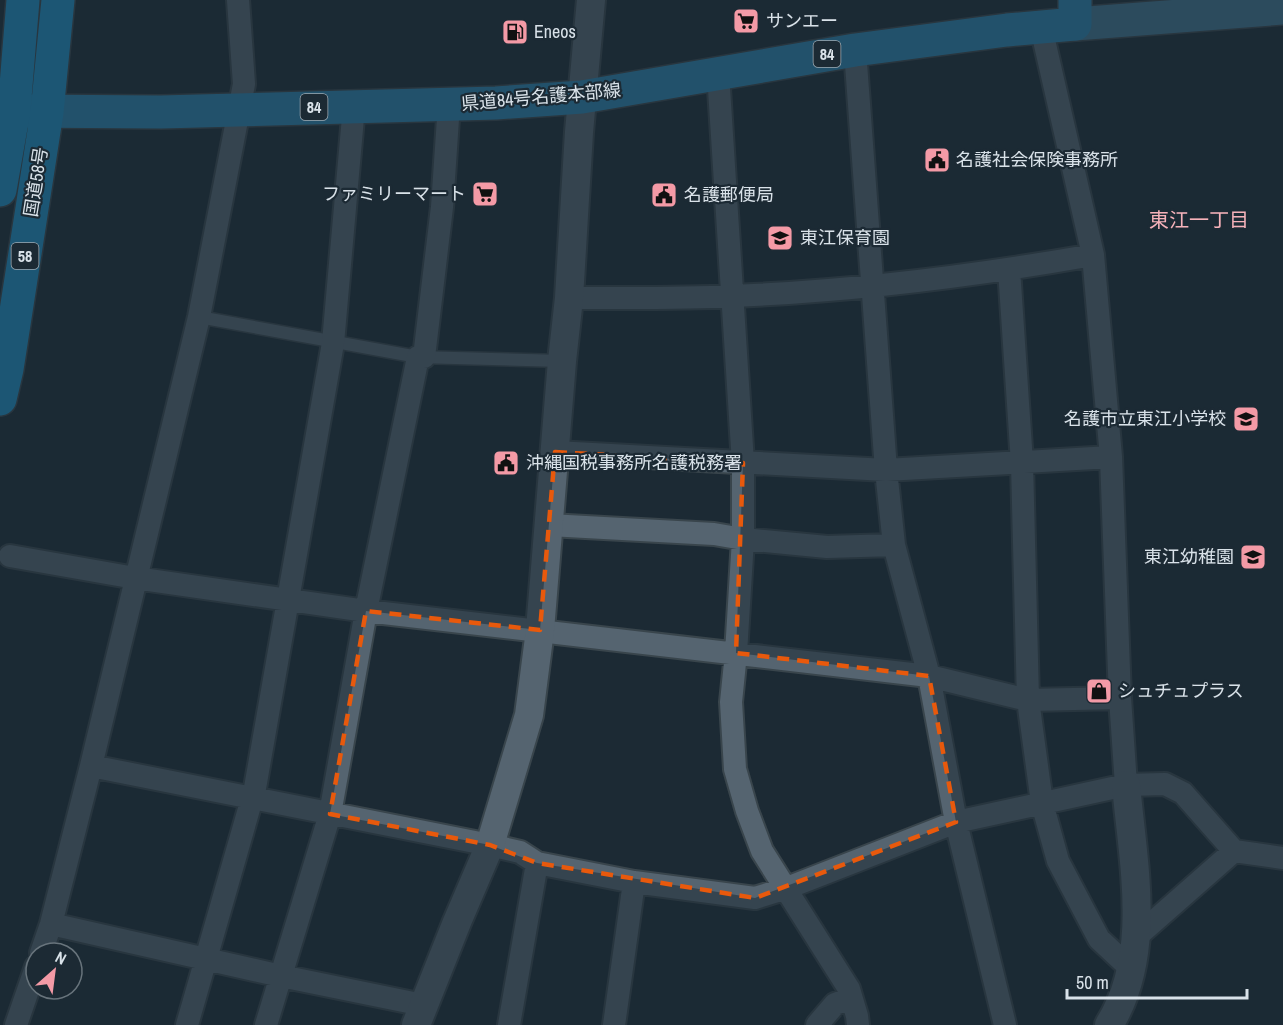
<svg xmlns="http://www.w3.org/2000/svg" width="1283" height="1025" font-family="'Archivo Narrow','Noto Sans JP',sans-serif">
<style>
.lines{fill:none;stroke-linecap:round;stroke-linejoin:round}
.service-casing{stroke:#39454c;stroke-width:15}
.minor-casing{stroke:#39454c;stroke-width:26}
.tertiary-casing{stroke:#39454c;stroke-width:32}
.secondary-casing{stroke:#39454c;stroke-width:36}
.primary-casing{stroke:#39454c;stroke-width:36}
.trunk-casing{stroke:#39454c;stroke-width:36}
.service{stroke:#556470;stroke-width:12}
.minor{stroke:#556470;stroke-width:22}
.tertiary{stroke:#556470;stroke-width:28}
.secondary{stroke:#40738f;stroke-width:33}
.primary{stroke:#2b82ae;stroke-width:33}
.trunk{stroke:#1d8cc2;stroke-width:33}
.marked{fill:none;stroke:#e8590c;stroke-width:4.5;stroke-dasharray:12 8;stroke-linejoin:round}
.labels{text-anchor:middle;stroke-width:4.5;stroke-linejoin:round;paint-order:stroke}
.shield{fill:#1c2a34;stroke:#a0abb3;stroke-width:1.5}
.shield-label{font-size:16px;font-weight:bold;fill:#d9e2e9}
.poi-label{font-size:18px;fill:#d9e2e9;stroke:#1c2a34;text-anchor:start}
.street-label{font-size:18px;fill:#d9e2e9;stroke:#1c2a34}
.neighbourhood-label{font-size:20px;fill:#f6b2ba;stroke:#1c2a34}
</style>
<rect width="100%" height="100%" fill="#1c2a34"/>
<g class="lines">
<defs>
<path id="service" d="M199,317L418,357L562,361"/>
<path id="minor" d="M1041,27L1093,255L1111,457L1120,698L1126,785
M855,50L886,470L894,545L929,676L956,822L1005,1025
M718,73L743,463V539L736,653L731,702L735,769L747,811L762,851L849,989L857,1016L858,1025
M1009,269L1022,463L1028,700L1042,803L1058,861L1099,939L1130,968
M569,298C623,298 678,299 733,296C853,291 974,276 1093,255
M424,357L442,207L449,104
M555,452L886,470L1111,457
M549,525L714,534L743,539L827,547L894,545
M10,556L135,578L366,611L929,676L1028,700L1120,698
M91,766L490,845L520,852L537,863L634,882L755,898L787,888L956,822L1126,785L1165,784L1183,793L1234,851L1283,858
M51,924L281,976L423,1005
M1135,938L1234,851
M41,953L51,924L91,766L199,317L244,84L238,0
M16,1025L36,967
M187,1025L255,788L333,343L354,106
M266,1025L330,814L366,611L418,357
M509,1025L537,863
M614,1025L634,882
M817,1025L835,1004L851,998"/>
<path id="tertiary" d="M416,1025L457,922L490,845L529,715L540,630L562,361L569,298L579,132L591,0
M1109,1025C1153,955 1133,863 1126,785"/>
<path id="secondary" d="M1075,24L1283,8"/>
<path id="primary" d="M18,111L161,112L496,103L582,97L855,50L1007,30L1075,24V0"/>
<path id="trunk" d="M0,190L14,110L23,0
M0,399L7,369L47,112L58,0"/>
</defs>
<use href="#service" class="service-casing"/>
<use href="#minor" class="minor-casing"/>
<use href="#tertiary" class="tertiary-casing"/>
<use href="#secondary" class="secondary-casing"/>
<use href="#primary" class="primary-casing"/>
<use href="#trunk" class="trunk-casing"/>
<use href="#service" class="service"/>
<use href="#minor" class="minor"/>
<use href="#tertiary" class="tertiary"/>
<use href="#secondary" class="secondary"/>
<use href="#primary" class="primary"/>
<use href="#trunk" class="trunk"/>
</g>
<path d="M0 0H1283V1025H0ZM555,452L743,463L736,653L929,676L956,822L755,898L537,863L490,845L330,814L366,611L540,630Z" fill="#1c2a34" fill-opacity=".55" fill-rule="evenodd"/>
<path class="marked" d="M555,452L743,463L736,653L929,676L956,822L755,898L537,863L490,845L330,814L366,611L540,630Z"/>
<defs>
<symbol id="supermarket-square" viewBox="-11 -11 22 22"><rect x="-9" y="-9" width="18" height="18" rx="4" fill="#f49aa6" stroke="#1c2a34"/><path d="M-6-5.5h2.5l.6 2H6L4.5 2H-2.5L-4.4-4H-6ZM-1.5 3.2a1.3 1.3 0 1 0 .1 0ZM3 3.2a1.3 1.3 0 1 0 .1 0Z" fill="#111"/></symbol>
<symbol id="fuel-square" viewBox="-11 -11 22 22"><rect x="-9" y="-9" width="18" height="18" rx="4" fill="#f49aa6" stroke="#1c2a34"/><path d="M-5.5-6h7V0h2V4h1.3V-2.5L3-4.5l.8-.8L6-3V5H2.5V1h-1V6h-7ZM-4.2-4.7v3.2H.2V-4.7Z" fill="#111"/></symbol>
<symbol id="civic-square" viewBox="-11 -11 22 22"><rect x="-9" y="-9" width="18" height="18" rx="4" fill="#f49aa6" stroke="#1c2a34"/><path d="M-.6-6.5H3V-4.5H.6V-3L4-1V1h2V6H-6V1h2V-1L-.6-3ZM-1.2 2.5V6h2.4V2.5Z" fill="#111"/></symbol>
<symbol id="school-square" viewBox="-11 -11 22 22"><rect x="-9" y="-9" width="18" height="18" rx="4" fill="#f49aa6" stroke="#1c2a34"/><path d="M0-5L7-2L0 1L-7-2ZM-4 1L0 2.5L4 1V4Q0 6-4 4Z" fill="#111"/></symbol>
<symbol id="shop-square" viewBox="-11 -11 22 22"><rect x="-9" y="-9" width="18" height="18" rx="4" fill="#f49aa6" stroke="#1c2a34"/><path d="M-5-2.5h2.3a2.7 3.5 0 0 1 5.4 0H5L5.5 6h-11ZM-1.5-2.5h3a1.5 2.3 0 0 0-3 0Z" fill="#111"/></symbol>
</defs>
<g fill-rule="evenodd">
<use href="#supermarket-square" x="731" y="6" width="30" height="30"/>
<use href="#fuel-square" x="500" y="17" width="30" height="30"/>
<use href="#civic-square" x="922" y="145" width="30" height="30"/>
<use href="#supermarket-square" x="470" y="179" width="30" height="30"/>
<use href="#civic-square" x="649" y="180" width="30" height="30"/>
<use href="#school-square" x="765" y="223" width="30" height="30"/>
<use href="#school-square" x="1231" y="404" width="30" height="30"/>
<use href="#civic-square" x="491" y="448" width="30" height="30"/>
<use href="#school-square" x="1238" y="542" width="30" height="30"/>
<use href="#shop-square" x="1084" y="676" width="30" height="30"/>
</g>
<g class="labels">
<g class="shield">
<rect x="813.5" y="41" width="27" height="26" rx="4.5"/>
<rect x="300.5" y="94" width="27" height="26" rx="4.5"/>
<rect x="11.5" y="243" width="27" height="26" rx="4.5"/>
</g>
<g class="shield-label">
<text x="827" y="60">84</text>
<text x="314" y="113">84</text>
<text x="25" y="262">58</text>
</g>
<g class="poi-label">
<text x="766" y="27">サンエー</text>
<text x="534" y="38">Eneos</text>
<text x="956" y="166">名護社会保険事務所</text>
<text x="466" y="200" text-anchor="end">ファミリーマート</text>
<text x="684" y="201">名護郵便局</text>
<text x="800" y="244">東江保育園</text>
<text x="1226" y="425" text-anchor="end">名護市立東江小学校</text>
<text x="526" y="469">沖縄国税事務所名護税務署</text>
<text x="1234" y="563" text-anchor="end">東江幼稚園</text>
<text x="1118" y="697">シュチュプラス</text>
</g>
<g class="street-label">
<text transform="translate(541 97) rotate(-5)" y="6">県道84号名護本部線</text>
<text transform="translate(36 182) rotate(-81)" y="6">国道58号</text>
</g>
<g class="neighbourhood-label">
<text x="1199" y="227">東江一丁目</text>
</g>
</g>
<g transform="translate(54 971) rotate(28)"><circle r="28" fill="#1c2a34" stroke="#68747c" stroke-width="1.5"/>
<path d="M0-4.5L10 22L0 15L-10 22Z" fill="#f49aa6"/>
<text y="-9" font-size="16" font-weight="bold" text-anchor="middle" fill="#d9e2e9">N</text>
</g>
<path d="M1067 989v9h180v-9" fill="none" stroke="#d9e2e9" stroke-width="3"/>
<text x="1076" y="989" font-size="18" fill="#d9e2e9" stroke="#1c2a34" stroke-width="4.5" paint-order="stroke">50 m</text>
</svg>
